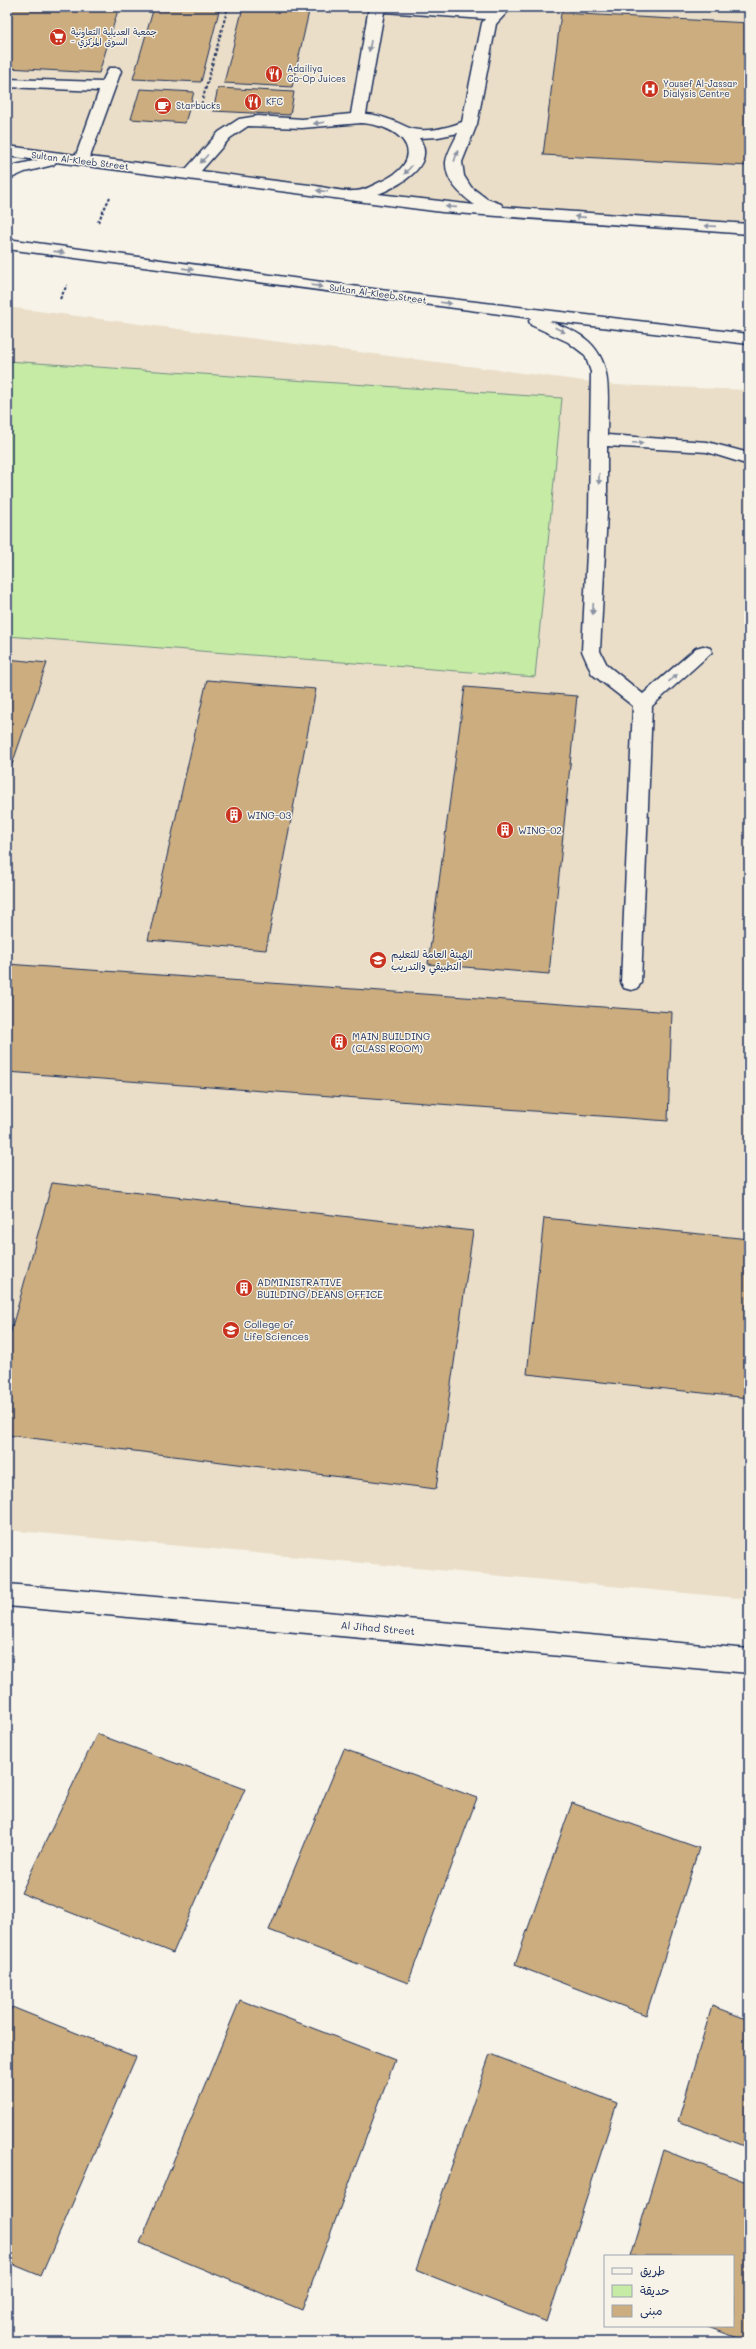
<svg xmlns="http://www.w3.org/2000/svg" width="756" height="2349" font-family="Mali,'Playpen Sans Arabic',sans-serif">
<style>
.built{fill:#eadec8}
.green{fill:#c6eba5;stroke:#708d82}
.building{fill:#cbad7f;stroke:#1b2f5e}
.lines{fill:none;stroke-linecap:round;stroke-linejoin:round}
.minor-casing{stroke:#1b2f5e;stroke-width:3}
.path{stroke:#1b2f5e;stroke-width:2;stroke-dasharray:3 2;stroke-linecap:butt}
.minor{fill:#f7f3e8;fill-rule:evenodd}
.oneway{fill:#8991a3}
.labels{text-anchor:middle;stroke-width:3;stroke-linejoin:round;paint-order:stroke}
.far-poi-label{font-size:9px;fill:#1b2f5e;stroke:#f7f3e8;text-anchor:start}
.far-street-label{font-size:9px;fill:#1b2f5e;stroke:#f7f3e8}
.poi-label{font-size:10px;fill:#1b2f5e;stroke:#f7f3e8;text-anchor:start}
.street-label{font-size:10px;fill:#1b2f5e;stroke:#f7f3e8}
</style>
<rect width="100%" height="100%" fill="#f7f3e8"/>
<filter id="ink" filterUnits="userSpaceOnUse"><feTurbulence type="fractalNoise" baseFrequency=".025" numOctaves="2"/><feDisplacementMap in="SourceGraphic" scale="8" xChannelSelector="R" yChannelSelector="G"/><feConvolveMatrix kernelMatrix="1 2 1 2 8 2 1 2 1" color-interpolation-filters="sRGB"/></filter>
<g filter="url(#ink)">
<path class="built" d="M7,7H749V229L357,196L7,150Z
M7,307L616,385L749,390V1599L7,1530Z"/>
<path class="green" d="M7,361L562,398L535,677L7,636Z"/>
<path class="building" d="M7,7H119L99,73L7,68Z
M154,7H220L201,82L133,79Z
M243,7H310L292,87L224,83Z
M561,13L749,23V166L543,155Z
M218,88L294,92L290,115L213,111Z
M140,89L194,92L185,123L131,119Z
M7,659L47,663L7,779Z
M207,680L316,689L266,950L148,940Z
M465,687L577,696L549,974L428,964Z
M7,964L672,1012L668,1121L7,1072Z
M52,1183L473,1231L436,1489L7,1435V1345Z
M544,1218L749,1239V1398L527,1374Z
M97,1734L245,1789L173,1953L21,1893Z
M344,1749L477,1798L408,1983L269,1930Z
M572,1803L699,1848L646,2015L515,1965Z
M240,2000L395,2060L302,2310L140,2243Z
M712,2006L749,2020V2148L678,2121Z
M12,2007L136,2057L41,2276L7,2262V2017Z
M490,2054L617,2103L547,2322L416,2270Z
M663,2150L749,2183V2342L705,2326H733V2256H631Z"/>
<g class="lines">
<defs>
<path id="minor" d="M369,7H440L493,11L497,7H512L496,24L477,124L462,162L464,176L471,187L487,199L501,204L503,207L749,224V234L442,212L56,162L53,165L25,172L7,180V169L15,165L38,160L7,156V146L76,155L99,91L7,87V79L102,82L109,68H119L121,71L90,157L186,169L219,132L239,119L258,116L302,119L351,114ZM384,12L485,19L482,23L462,122C448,128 422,134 407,127C394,121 381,115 366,114ZM361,123C407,126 430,161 378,183C372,186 363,191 355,191C341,192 324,187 310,185C274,181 237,176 201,171L230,138L248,126L302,128ZM458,133C454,142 447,153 446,162C445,181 461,195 475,205L378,194C399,186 438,165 419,138L438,137Z
M7,239L425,296L749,334V344L549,321C559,325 571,329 580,335C616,358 607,397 607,435L707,442L749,453V465L707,452L607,446V513L600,651L607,665L643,694L696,648L703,646L710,648L712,652L652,706L641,982L638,988L631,990L624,988L621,982L633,706L592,674L582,651L589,513L591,372L585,355L568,342L531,325L529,321L531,318L7,249Z
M7,1584L749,1649V1673L7,1606Z"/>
</defs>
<use href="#minor" class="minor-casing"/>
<path class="path" d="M200,109L228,7
M98,222L110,197
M60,299L67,285"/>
<use href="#minor" class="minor"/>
</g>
<defs><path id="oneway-solid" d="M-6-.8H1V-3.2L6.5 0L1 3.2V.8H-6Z"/></defs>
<g class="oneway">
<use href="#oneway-solid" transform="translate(370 46) rotate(100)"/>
<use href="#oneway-solid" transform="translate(319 123) rotate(173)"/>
<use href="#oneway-solid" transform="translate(456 156) rotate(-72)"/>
<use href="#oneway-solid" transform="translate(204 159) rotate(132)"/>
<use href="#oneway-solid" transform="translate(408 170) rotate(132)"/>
<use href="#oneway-solid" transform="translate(322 191) rotate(-173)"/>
<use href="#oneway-solid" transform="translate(451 207) rotate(-176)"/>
<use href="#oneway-solid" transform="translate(580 217) rotate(-176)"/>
<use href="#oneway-solid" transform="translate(710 226) rotate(-176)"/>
<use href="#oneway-solid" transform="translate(59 252) rotate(8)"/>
<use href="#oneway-solid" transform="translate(188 269) rotate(8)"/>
<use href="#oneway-solid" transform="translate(317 286) rotate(8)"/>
<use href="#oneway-solid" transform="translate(446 303) rotate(7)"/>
<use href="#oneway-solid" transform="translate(560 330) rotate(27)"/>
<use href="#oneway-solid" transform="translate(638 443) rotate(3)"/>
<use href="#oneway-solid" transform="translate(599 479) rotate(91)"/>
<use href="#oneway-solid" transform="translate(593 609) rotate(93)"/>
<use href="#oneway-solid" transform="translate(673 678) rotate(-41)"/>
</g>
</g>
<defs>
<symbol id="supermarket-disc" viewBox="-11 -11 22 22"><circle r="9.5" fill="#c8321e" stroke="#f7f3e8"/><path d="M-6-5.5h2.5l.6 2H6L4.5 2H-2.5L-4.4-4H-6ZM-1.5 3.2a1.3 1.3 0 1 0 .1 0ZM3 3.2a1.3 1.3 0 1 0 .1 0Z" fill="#fff"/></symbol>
<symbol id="restaurant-disc" viewBox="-11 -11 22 22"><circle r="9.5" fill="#c8321e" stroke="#f7f3e8"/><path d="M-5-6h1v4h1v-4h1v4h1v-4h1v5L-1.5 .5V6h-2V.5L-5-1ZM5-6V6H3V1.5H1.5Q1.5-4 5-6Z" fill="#fff"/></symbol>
<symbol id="hospital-disc" viewBox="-11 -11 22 22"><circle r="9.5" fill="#c8321e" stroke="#f7f3e8"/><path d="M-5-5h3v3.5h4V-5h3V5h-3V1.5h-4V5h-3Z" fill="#fff"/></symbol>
<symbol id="cafe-disc" viewBox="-11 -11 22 22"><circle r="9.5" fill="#c8321e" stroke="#f7f3e8"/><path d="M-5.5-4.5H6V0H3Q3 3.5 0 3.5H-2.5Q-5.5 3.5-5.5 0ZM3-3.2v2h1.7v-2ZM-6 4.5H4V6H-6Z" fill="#fff"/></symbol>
<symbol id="building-disc" viewBox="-11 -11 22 22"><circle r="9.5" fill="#c8321e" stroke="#f7f3e8"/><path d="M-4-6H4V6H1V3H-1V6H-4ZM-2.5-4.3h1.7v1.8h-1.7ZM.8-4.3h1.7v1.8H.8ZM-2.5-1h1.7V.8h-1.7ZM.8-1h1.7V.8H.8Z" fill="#fff"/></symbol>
<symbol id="university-disc" viewBox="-11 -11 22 22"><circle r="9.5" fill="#c8321e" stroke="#f7f3e8"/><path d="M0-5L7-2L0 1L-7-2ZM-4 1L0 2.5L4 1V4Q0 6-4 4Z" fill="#fff"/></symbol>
</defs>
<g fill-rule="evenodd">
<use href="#supermarket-disc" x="48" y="27" width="20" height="20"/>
<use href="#restaurant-disc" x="264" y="64" width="20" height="20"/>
<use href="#hospital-disc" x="640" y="79" width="20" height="20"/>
<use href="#restaurant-disc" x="243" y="92" width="20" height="20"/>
<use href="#cafe-disc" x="153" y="96" width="20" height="20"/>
<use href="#building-disc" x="224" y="805" width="20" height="20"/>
<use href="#building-disc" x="495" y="820" width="20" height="20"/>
<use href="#university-disc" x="368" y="950" width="20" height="20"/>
<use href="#building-disc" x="329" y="1032" width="20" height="20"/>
<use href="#building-disc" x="234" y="1278" width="20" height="20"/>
<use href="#university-disc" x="221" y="1320" width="20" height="20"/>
</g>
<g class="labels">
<g class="far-poi-label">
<text x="71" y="35">جمعية العديلية التعاونية<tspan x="71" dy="10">- السوق المركزي</tspan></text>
<text x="287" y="72">Adailiya<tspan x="287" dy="10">Co-Op Juices</tspan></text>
<text x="663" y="87">Yousef Al-Jassar<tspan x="663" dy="10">Dialysis Centre</tspan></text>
<text x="266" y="105">KFC</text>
<text x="176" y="109">Starbucks</text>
</g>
<g class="far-street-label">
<text transform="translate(80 161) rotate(7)" y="3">Sultan Al-Kleeb Street</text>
<text transform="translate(378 294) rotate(8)" y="3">Sultan Al-Kleeb Street</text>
</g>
<g class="poi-label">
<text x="247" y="819">WING-03</text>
<text x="518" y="834">WING-02</text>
<text x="391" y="958">الهيئة العامة للتعليم<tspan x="391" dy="12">التطبيقي والتدريب</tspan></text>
<text x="352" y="1040">MAIN BUILDING<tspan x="352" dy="12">(CLASS ROOM)</tspan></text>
<text x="257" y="1286">ADMINISTRATIVE<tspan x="257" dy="12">BUILDING/DEANS OFFICE</tspan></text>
<text x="244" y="1328">College of<tspan x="244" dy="12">Life Sciences</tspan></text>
</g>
<g class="street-label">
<text transform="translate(378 1628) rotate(5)" y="4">Al Jihad Street</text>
</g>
</g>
<rect width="756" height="2349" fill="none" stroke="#f7f3e8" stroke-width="24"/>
<rect x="12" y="12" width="732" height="2325" fill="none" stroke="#1b2f5e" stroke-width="1.5" filter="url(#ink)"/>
<rect x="604" y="2255" width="130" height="72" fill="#f7f3e8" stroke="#9fa5b1"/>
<rect x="612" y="2268" width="20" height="6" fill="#f7f3e8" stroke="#9fa5b1"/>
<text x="640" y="2275" font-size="12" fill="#1b2f5e">طريق</text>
<rect x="612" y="2285" width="20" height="12" fill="#c6eba5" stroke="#9fa5b1"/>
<text x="640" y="2295" font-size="12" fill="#1b2f5e">حديقة</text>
<rect x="612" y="2305" width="20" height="12" fill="#cbad7f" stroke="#9fa5b1"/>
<text x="640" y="2315" font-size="12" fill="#1b2f5e">مبنى</text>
</svg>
